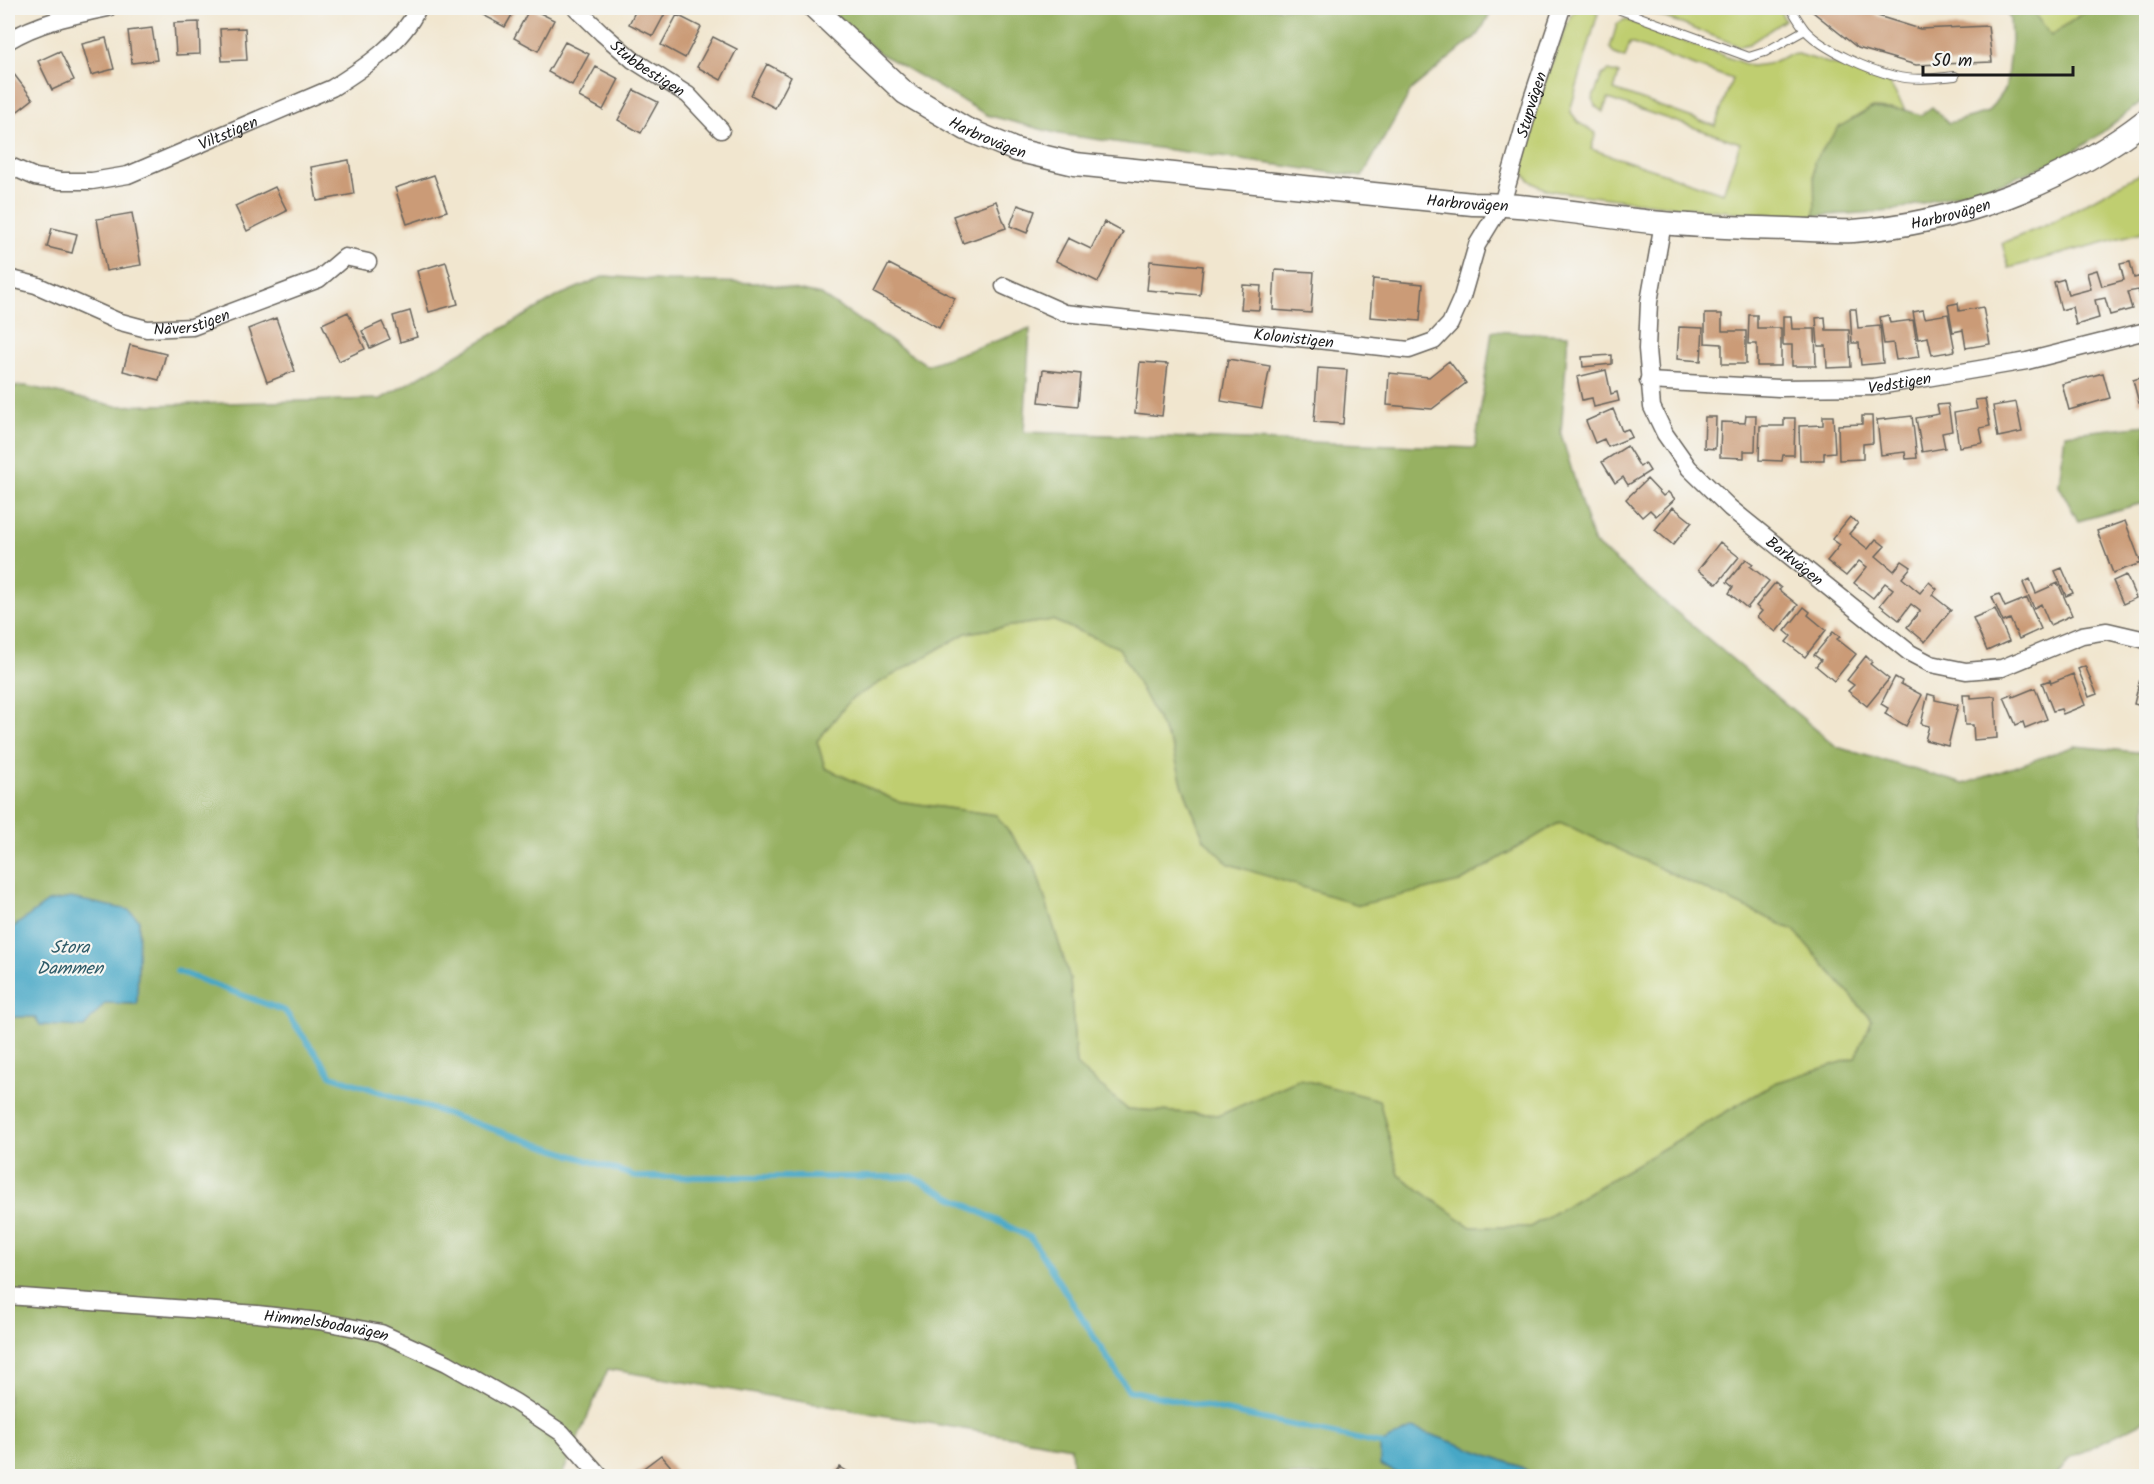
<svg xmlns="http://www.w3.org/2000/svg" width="2154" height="1484" font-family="Kalam,sans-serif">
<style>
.green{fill:#bfce70;stroke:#6e7546;stroke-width:1.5}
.forest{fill:#97b162;stroke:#5a663f;stroke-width:1.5;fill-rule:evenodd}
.water{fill:#47a7c6;stroke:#326271;stroke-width:1.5}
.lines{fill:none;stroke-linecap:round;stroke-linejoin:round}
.stream{stroke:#47a7c6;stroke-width:6}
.building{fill:#cb9b77}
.lane-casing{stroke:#67635b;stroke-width:10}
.street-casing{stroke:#67635b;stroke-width:19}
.secondary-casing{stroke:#67635b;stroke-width:25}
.lane{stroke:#fff;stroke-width:8}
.street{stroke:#fff;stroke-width:16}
.secondary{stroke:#fff;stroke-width:22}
.labels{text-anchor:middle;stroke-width:4.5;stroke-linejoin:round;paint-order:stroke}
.street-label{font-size:16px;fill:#1c1c1c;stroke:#f6f6f2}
.water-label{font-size:18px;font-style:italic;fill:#2f5b68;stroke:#f6f6f2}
</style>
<rect width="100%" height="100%" fill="#f6f6f2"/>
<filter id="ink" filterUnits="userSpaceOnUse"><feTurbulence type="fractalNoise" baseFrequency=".0167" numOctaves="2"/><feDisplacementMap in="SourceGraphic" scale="12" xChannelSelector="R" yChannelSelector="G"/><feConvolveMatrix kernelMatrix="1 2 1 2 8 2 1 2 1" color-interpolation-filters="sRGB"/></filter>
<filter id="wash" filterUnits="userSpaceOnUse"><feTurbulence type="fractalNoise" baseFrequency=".008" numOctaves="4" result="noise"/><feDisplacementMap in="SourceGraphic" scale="24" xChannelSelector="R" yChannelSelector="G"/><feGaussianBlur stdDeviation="1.35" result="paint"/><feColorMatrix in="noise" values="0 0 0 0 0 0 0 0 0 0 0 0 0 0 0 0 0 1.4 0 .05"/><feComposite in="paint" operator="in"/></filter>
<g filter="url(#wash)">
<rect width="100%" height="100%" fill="#f1e6cf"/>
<path class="green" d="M1579,8H1590L1598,13L1570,111L1579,123L1596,133L1591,149L1723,193L1740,143L1608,99L1603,112L1595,106L1593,98L1602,75L1609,71L1619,74L1614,90L1715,126L1732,79L1630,43L1625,58L1614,54L1610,48L1617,24L1625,19L1751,66L1768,64L1788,55L1798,54L1882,79L1890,84L1905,110L1871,108L1814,161L1815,216C1727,215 1639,202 1552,191C1538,187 1525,181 1521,166C1516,148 1562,39 1571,15Z
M1640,8H1778L1785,20L1749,44L1739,46Z
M2030,8H2090L2050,36Z
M2146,170V231L2009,268L2002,243L2049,224Z
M1052,620L1119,648L1173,748L1183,787L1204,839L1460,882L1560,822L1794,930L1872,1020L1855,1058L1775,1083L1530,1227H1471L1399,1175L1379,1100L1300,1079L1220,1115L1127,1109L1076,1065L1070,979L1035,867L996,815L897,801L825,768L817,741L851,699L966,633Z"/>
<path class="forest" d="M827,8H1493L1479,34L1412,89L1362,177L1059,134L987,115L879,53Z
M2004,8H2030L2051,36L2090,8H2146V98L2095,138L2063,158L2005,182L1892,211L1815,216L1814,161L1839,127L1871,108L1905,110L1921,115L1932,107L1949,123L1988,112L2006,87L2011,40L2010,19Z
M605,276L666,281L763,283L821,295L927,365L1030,329L1024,432L1475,448L1492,331L1568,335L1561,434L1593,542L1837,747L1964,784L2075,746L2146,753V1420L2068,1459L2056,1476H1536L1521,1467L1413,1428L1381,1465L1404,1476H1073L1071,1447L608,1369L563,1473L565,1476H8V1017H35L105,1003L137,1004L139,921L129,910L8,931V387L26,386L116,406L381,399L560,295ZM1052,620L1119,648L1173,748L1183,787L1204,839L1229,864L1359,905L1460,882L1560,822L1794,930L1872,1020L1855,1058L1775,1083L1530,1227H1471L1399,1175L1379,1100L1300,1079L1220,1115L1127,1109L1076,1065L1070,979L1035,867L996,815L897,801L825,768L817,741L851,699L966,633Z
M2146,425V509L2143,503L2078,521L2059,485L2065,434Z"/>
<path class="water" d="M71,898L129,910L139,920L137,1004L105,1003L84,1027L40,1025L35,1017H8V931L48,902Z
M1413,1428L1521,1467L1536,1476H1404L1380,1465V1444Z"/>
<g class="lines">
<path class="stream" d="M177,971L285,1011L332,1076L638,1177H912L1031,1238L1128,1390L1380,1444L1386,1447"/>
</g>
<g id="blocks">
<path class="building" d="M485,8H516L505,27L482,15Z
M530,8L554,20L538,51L514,38Z
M637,8H668L653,36L629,24Z
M1808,8H1865L1878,16L1920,29L1988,26L1992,62L1916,65L1858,48Z
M677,15L701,27L685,58L661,45Z
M199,22L200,54L176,55L174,23Z
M152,28L157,60L132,63L128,31Z
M245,28L247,60L222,61L220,29Z
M713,37L737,49L721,80L697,67Z
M106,38L114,69L91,75L82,44Z
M565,42L589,54L572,85L548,72Z
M60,51L74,80L52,90L38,61Z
M767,64L791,77L775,108L751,95Z
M596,67L619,79L603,110L579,97Z
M13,73L33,99L14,114L8,106V78Z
M634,90L658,102L641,133L618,120Z
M349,160L354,194L317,201L311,167Z
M434,175L447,211L407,224L395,188Z
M275,187L287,211L247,231L235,206Z
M996,201L1006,228L963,243L953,216Z
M1018,205L1035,211L1027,233L1010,226Z
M132,213L141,265L106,271L97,219Z
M1104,222L1123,232L1098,282L1056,261L1068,238L1091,249Z
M52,228L77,234L72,253L47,247Z
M1150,261L1203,266L1200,295L1147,290Z
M446,262L458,304L429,312L417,271Z
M2130,262L2134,278L2146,275V306L2142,307L2138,290L2127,292L2132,309L2110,315L2105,298L2095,300L2099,318L2076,325L2072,307L2061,310L2054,282L2064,279L2068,295L2091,289L2087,273L2097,270L2102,286L2124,280L2120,264Z
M889,264L955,298L939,328L874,293Z
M1275,270L1314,272L1311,313L1273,310Z
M1373,279L1423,284L1420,321L1370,317Z
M1243,285L1261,286L1259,310L1241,309Z
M1958,303L1959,311L1983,307L1990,344L1966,348L1963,330L1953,332L1948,305Z
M1850,309H1856L1858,328L1880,326L1883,363L1861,365L1859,343H1852Z
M1923,310L1925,318L1948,314L1955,351L1932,355L1928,337L1918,339L1913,312Z
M410,311L417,337L400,342L393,316Z
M348,312L365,349L339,361L322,324Z
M1705,314H1722V331H1746V364H1722V344L1705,343Z
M1749,315H1757V328H1781V366H1757V344H1748Z
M1888,315L1890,323L1913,320L1919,357L1896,360L1893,343L1884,344L1880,317Z
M1783,316H1791L1792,329H1815L1816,366H1792V345H1783Z
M1825,317L1826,330H1849L1851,367L1827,368L1826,346H1818L1816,318Z
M276,318L295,371L267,382L248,329Z
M382,322L390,339L370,348L362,331Z
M1679,327L1703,328L1701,361L1677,359Z
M130,345L166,354L159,380L123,371Z
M1612,355V364L1583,367L1582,357Z
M1228,359L1270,366L1262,408L1221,401Z
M1449,361L1466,383L1432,409L1387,405L1389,373L1429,377Z
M1140,362L1168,364L1162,416L1135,413Z
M1318,368L1347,370L1343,424L1314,422Z
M1043,370L1081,374L1078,406L1039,402Z
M1606,370L1611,394L1617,392L1619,401L1594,407L1592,398L1582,400L1577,377Z
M2103,373L2110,398L2069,410L2062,384Z
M2146,376V401L2139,403L2133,380Z
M1985,399L1990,426L1980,428L1983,443L1959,447L1954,413L1977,409L1975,400Z
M2016,402L2022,432L1998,437L1993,406Z
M1948,404L1952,431L1942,433L1945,448L1922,452L1916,418L1939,414L1937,405Z
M1613,409L1622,431L1628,429L1632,437L1608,447L1604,439L1595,443L1586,421Z
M1746,415H1756L1755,451H1744V458L1720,457L1721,422L1745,423Z
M1823,416H1833L1835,452L1824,453V460H1800L1799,426L1823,425Z
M1862,416H1872L1873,443L1863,444V459L1839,460L1838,425L1862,424Z
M1912,416L1917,458L1906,459L1905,452L1881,455L1877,420Z
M1705,417H1716L1715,449L1704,448Z
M1784,418H1795L1794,455H1783L1782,461L1759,460L1760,426H1784Z
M1627,446L1640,467L1645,463L1650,471L1628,485L1623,477L1615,483L1602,462Z
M1647,479L1663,496L1668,492L1675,499L1656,516L1650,510L1642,517L1626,499Z
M1673,507L1692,522L1673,545L1655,530Z
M1850,517L1858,523L1849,534L1868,549L1876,539L1885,546L1876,556L1894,571L1902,561L1911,567L1902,578L1920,593L1929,582L1937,589L1932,595L1951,610L1925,642L1907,627L1920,611L1911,604L1899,620L1880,605L1893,589L1885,583L1873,598L1854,583L1867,567L1859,561L1846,576L1827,561L1840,545L1832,539Z
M2125,521L2141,563L2113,573L2097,531Z
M1720,542L1739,557L1717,584L1698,570Z
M1746,559L1753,564L1750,566L1769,581L1747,608L1729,593L1733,587L1727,582Z
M2062,568L2073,593L2066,596L2055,571Z
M2126,575L2136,598L2123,604L2113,581Z
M2030,579L2036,593L2058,583L2072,615L2050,625L2041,604L2034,608L2023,583Z
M1775,583L1781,588L1779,590L1798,605L1776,632L1757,617L1762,611L1756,606Z
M1999,594L2005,607L2027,598L2041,629L2019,639L2010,619L2003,622L1992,597Z
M1804,607L1810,612L1808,615L1826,630L1805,657L1786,642L1791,636L1785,631Z
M1995,609L2009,641L1987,651L1973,618Z
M1833,632L1840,637L1837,639L1856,654L1834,681L1816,666L1821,660L1814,655Z
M1866,656L1872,662L1870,664L1889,679L1867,706L1848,691L1854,685L1847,680Z
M2085,666L2097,694L2089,697L2078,669Z
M2142,670L2146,671V707L2134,704Z
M2073,674L2085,705L2063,714L2061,709L2053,711L2042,683L2050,680L2051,683Z
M1895,677L1902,681L1901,684L1922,695L1906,726L1885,714L1888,708L1881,704Z
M2035,688L2047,719L2025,728L2023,722L2016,725L2004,697L2012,694L2013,697Z
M1928,694L1935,696V700L1958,705L1948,746L1925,740L1929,726L1921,724Z
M1963,695H1971V698L1995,696L1997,738L1974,740L1973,725H1965Z
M661,1455L679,1476H633Z
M840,1467L854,1476H833Z"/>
</g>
</g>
<g filter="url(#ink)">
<use href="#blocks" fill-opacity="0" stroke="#67635b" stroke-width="1.5"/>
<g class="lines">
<defs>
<path id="lane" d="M1615,8L1749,57L1765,52L1805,30
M1791,8C1795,15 1800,24 1806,31C1824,50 1869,70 1895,76C1915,81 1935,78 1955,76"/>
<g id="street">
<path id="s1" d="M576,8L602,33L633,60L688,95L721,130"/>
<path d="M8,41C37,23 74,15 108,8"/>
<path id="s2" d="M8,165L35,177L61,181H92L128,175L332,88C364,68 402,43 418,8"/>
<path id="s3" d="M1663,223L1649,302L1647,349L1652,407L1665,434L1689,468L1730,508L1910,653L1931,664L1966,671L2002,668L2082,635L2107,631L2146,640"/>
<path id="s4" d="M8,278L36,285L117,321L147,329L192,327L319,279L345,257L368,262"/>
<path id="s5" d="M1004,286L1065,313L1409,350L1434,341L1450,324L1462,297L1477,245L1502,204L1531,102L1562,8"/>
<path id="s6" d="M1648,381L1779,388L1873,387L2027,361L2146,331"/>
<path id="s7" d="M8,1296L257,1314L319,1321L381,1333L447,1363L515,1402L562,1433L600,1476"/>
</g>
<g id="secondary">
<path id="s8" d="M815,8L905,93L966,129L1016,150L1075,164L1473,204C1536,204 1599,217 1662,223C1705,227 1747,228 1789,229C1810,230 1832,232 1853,231C1957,223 2064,184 2146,120"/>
</g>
</defs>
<use href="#lane" class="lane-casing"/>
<use href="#street" class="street-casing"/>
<use href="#secondary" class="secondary-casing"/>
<use href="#lane" class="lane"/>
<use href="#street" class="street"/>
<use href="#secondary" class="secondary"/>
</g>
</g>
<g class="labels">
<g class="street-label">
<text dy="6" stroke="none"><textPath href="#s1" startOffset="94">Stubbestigen</textPath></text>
<text dy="6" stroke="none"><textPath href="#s5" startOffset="698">Stupvägen</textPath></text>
<text dy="6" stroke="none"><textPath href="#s2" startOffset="232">Viltstigen</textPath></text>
<text dy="6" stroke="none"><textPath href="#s8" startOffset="218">Harbrovägen</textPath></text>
<text dy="6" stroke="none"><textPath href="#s8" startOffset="704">Harbrovägen</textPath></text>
<text dy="6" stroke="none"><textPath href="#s8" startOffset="1190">Harbrovägen</textPath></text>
<text dy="6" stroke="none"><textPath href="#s4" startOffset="194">Näverstigen</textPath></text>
<text dy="6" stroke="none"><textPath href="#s5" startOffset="297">Kolonistigen</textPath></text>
<text dy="6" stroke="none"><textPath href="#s6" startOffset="252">Vedstigen</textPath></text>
<text dy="6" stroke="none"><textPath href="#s3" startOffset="398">Barkvägen</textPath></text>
<text dy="6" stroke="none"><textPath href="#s7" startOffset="320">Himmelsbodavägen</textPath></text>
</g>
<g class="water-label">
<text x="70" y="953">Stora<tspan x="70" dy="21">Dammen</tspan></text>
</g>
</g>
<rect width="2154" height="1484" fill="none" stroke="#f6f6f2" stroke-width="30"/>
<path d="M1923 66v9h150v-9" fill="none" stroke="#1c1c1c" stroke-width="3"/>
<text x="1932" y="66" font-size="18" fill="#1c1c1c" stroke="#f6f6f2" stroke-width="4.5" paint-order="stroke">50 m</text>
</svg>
